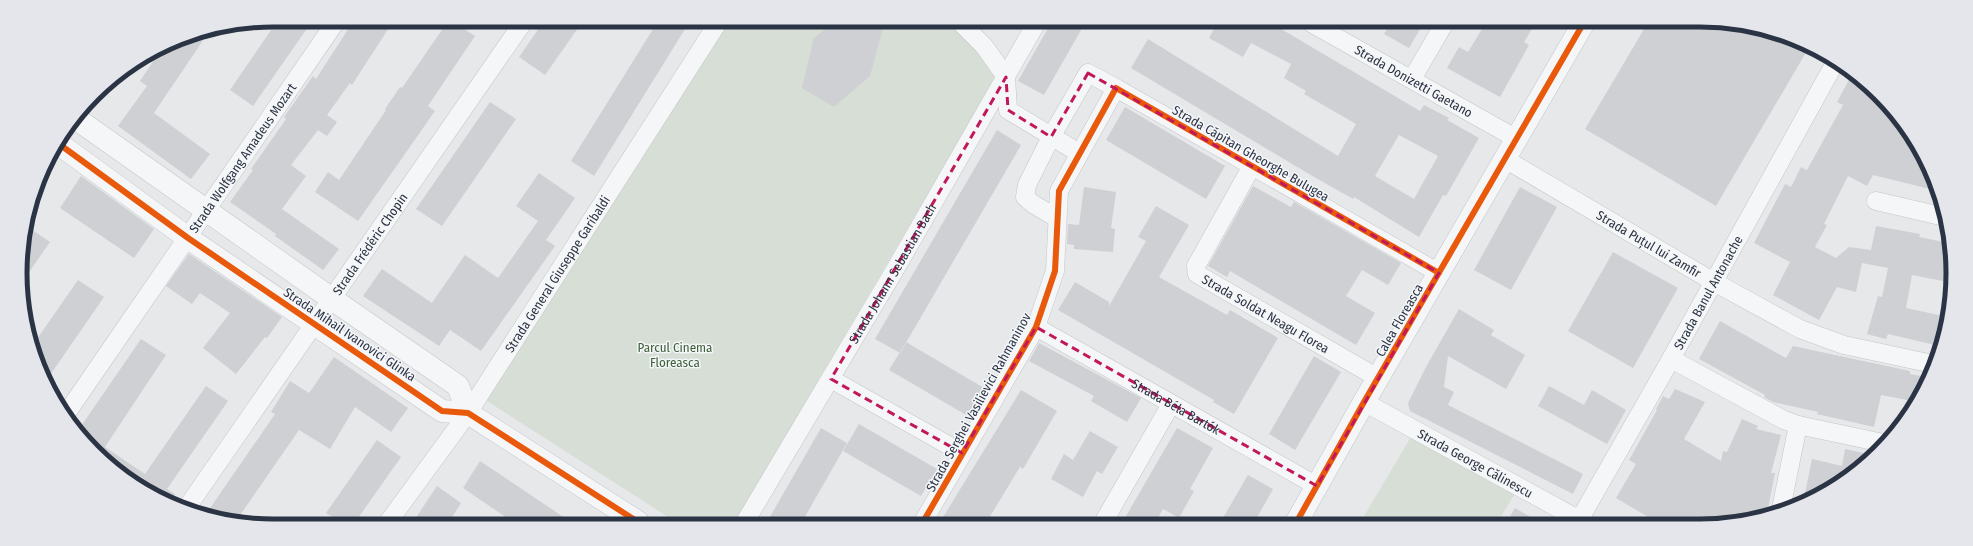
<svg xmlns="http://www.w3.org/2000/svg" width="1973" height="546" font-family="'Fira Sans Condensed',sans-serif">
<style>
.green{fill:#d6ded6}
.building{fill:#ced0d3;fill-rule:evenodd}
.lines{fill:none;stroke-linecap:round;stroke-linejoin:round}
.minor-casing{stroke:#c4c6c8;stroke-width:19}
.tertiary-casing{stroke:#c4c6c8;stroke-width:23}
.minor{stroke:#f5f6f7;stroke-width:18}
.tertiary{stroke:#f5f6f7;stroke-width:22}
.cycleway-casing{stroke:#f4f6f9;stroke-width:8}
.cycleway{stroke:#e8590c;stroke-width:6}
.marked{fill:none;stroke:#c2185b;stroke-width:3;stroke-dasharray:8 5;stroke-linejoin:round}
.labels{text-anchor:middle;stroke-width:3;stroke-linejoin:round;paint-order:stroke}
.street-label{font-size:13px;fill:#2b3445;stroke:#f4f6f9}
.park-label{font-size:13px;fill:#3f6138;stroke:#f4f6f9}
.rim{fill:none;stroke:#2b3445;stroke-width:5}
</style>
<rect width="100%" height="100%" fill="#e6e8ea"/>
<path class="green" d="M728,21L945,22L970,41L996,78L735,522H676L484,399Z
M1415,430L1519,487L1497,523H1360Z"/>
<path class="building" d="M278,20H313L253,106L230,90Z
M354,20H394L352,85L350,83L327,115L337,122L327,136L318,130L291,165L306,176L282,209L339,249L323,270L275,236L276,234L230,202L253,170L251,169L286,119L284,117L313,76L316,79Z
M448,21H452L475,36L428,106L435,111L358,221L315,192L328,172L339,180L386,110L385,109L400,87L402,88Z
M544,21H583L545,75L519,57Z
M658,21H690L594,176L571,161Z
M834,22H873L883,28L870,76L834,107L802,88L814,38Z
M1051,23H1085L1044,95L1018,81Z
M1217,23H1271L1420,111L1424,105L1449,118L1447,120L1479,138L1446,196L1443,195L1419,237L1354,197L1353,199L1309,174L1131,68L1148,39L1338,156L1356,124L1304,94L1306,91L1284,78L1291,64L1251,43L1243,57L1209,38ZM1399,135L1438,156L1414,199L1375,176Z
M1390,24H1423L1409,48L1384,34Z
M1485,24H1535L1524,42L1529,45L1500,97L1447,68L1459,47L1468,52Z
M1647,24L1749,25L1808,49L1716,206L1585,129Z
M208,33L154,113L210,154L191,179L118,126L147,86L140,81L162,48L176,39Z
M1852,74L1910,132L1934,190L1873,175L1867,186L1848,176L1824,224L1827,225L1815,247L1836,258L1849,247L1871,250L1876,226L1920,234L1919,237L1948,243V282L1912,275L1906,308L1948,317V322L1939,346L1888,334L1886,339L1867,334L1878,296L1882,297L1888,268L1862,263L1856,292L1837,287L1819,320L1773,295L1790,262L1754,243L1785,184L1791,187L1801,167L1807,170L1843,105L1837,102Z
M490,102L516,119L442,226L416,209Z
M1125,107L1225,166L1206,199L1106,140Z
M997,130L1021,145L900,353L875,339Z
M539,173L575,198L546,240L555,246L481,351L450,330L439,346L363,296L382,269L432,303L465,255L498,278L538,221L516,206Z
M81,176L154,229L134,258L60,208Z
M1253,186L1291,207L1294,202L1401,263L1388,285L1362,270L1346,296L1375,313L1356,345L1230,271L1227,277L1208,266Z
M1084,187L1116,192L1111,228L1115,229L1113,252L1074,249V245L1067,244L1068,224L1079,225Z
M1520,187L1557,207L1511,290L1474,270Z
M1156,206L1189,225L1159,277L1227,315L1230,310L1278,338L1234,414L1213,402L1214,400L1058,310L1075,282L1109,302V306L1146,241L1138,237Z
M28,227L50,242L23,281L21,256Z
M1613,252L1678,288L1633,368L1568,331Z
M189,254L282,317L267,338L265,337L236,374L203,348L230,313L200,293L192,304L166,286Z
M78,280L104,297L48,378L32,346Z
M1459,309L1494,330L1491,335L1525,355L1506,389L1448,356L1444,387L1454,392L1448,405L1583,474L1573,494L1410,411L1408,403L1426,367Z
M1720,321L1786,358L1793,346L1910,371V374L1927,377L1917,402L1881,395L1874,427L1817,414L1818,412L1773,402L1764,397L1765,395L1699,359Z
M141,339L166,355L105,447L145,474L206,386L228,401L167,489L175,494L172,500L133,483L77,432Z
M906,342L984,388L968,416L889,370Z
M1039,343L1141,398L1127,422L1091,401L1094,396L1029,361Z
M1314,356L1341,372L1295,450L1269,434Z
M334,357L408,408L391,432L355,407L330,449L299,430L236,521H224L206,514L275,414L271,412L290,381L309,393Z
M1549,386L1584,405L1592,390L1626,410L1607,444L1538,406Z
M1675,389L1705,402L1684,439L1721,461L1723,451L1727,452L1742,419L1758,426L1756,429L1781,435L1771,473H1775L1767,513L1733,524H1660L1616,498L1636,464L1629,460L1657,410L1656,409L1663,396L1669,399Z
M1021,390L1057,411L1023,469L1020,467L986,523L940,522Z
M859,424L937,469L921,496L843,451Z
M821,428L847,443L802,522H767Z
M1177,428L1213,448L1190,489L1194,491L1179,518L1163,509L1155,523H1122Z
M1090,431L1118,447L1102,474L1097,471L1083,497L1051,479L1064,454L1073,460Z
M377,440L401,457L356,521H339L326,513Z
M1845,449L1873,455L1867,463L1812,500L1803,503L1812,459L1842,466Z
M480,461L571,522H513L463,488Z
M1248,475L1273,489L1254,523H1220Z
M437,486L461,503L449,522H413Z
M1515,508L1542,524L1506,523Z"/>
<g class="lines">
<defs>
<g id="minor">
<path d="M960,22L984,46L1006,77L1008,110L1079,153"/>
<path id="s1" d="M1311,23L1517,139"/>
<path d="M1412,79L1444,24"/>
<path id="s2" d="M1505,159L1714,282L1800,329L1844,345L1933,364"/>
<path id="s3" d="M1252,166L1196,266L1197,274L1378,378"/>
<path d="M1876,201L1945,217"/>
<path d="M1057,218L1033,204L1025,197L1027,185L1051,137L1088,73L1116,88"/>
<path id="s4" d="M1036,327L1317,486"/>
<path d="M1671,359L1784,420L1798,425L1883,443"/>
<path d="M831,379L962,453"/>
<path id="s5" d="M1364,402L1587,524"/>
<path id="s6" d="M66,414L337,20"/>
<path id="s7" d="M188,506L524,21"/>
<path d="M1781,509L1798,425"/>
<path id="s8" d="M389,521L468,413L719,21"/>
<path id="s9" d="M745,522L896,268L1037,22"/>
<path d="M923,522L1036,327L1055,271L1059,191L1116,88L1439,273"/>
<path d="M1103,523L1171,404"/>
<path id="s10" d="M1577,524L1671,359L1836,61"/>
</g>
<path id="tertiary" d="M78,120L332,299L458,386L468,413
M59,144L188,238L442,411L468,413L638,522
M1296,523L1364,402L1583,24"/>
</defs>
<use href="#minor" class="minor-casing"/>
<use href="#tertiary" class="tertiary-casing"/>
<use href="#minor" class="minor"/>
<use href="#tertiary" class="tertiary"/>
<defs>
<path id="cycleway" d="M59,144L188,238L442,411L468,413L638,522
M923,522L1036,327L1055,271L1059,191L1116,88L1439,273
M1296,523L1364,402L1583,24"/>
</defs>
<use href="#cycleway" class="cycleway-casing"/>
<use href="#cycleway" class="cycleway"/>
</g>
<path class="marked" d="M1088,73L1439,273L1317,486L1036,327L962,453L831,379L1006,77L1008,110L1051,137Z"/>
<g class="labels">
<g class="street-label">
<text dy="5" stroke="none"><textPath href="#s1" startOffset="118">Strada Donizetti Gaetano</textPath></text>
<text transform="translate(1251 153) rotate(30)" y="5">Strada Căpitan Gheorghe Bulugea</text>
<text dy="5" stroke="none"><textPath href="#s6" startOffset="311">Strada Wolfgang Amadeus Mozart</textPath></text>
<text dy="5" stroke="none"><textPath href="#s2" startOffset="167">Strada Puțul lui Zamfir</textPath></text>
<text dy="5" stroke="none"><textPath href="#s7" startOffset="319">Strada Frédéric Chopin</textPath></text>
<text dy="5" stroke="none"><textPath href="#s9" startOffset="289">Strada Johann Sebastian Bach</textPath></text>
<text dy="5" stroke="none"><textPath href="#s8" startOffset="299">Strada General Giuseppe Garibaldi</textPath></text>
<text dy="5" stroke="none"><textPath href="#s10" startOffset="266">Strada Banul Antonache</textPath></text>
<text dy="5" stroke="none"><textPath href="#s3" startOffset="202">Strada Soldat Neagu Florea</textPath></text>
<text transform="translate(1399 320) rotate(-60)" y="5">Calea Floreasca</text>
<text transform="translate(350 334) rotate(34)" y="5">Strada Mihail Ivanovici Glinka</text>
<text transform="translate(978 402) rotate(-61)" y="5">Strada Serghei Vasilievici Rahmaninov</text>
<text dy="5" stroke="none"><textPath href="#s4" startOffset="161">Strada Béla Bartók</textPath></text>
<text dy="5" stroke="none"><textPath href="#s5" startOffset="127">Strada George Călinescu</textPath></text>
</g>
<g class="park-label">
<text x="675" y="352">Parcul Cinema<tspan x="675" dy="15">Floreasca</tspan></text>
</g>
</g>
<path d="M0 0H1973V546H0ZM273 27H1700A246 246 0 0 1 1946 273V273A246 246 0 0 1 1700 519H273A246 246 0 0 1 27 273V273A246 246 0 0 1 273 27Z" fill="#e4e6eb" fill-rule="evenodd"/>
<path class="rim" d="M273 27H1700A246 246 0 0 1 1946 273V273A246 246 0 0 1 1700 519H273A246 246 0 0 1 27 273V273A246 246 0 0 1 273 27Z"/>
</svg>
